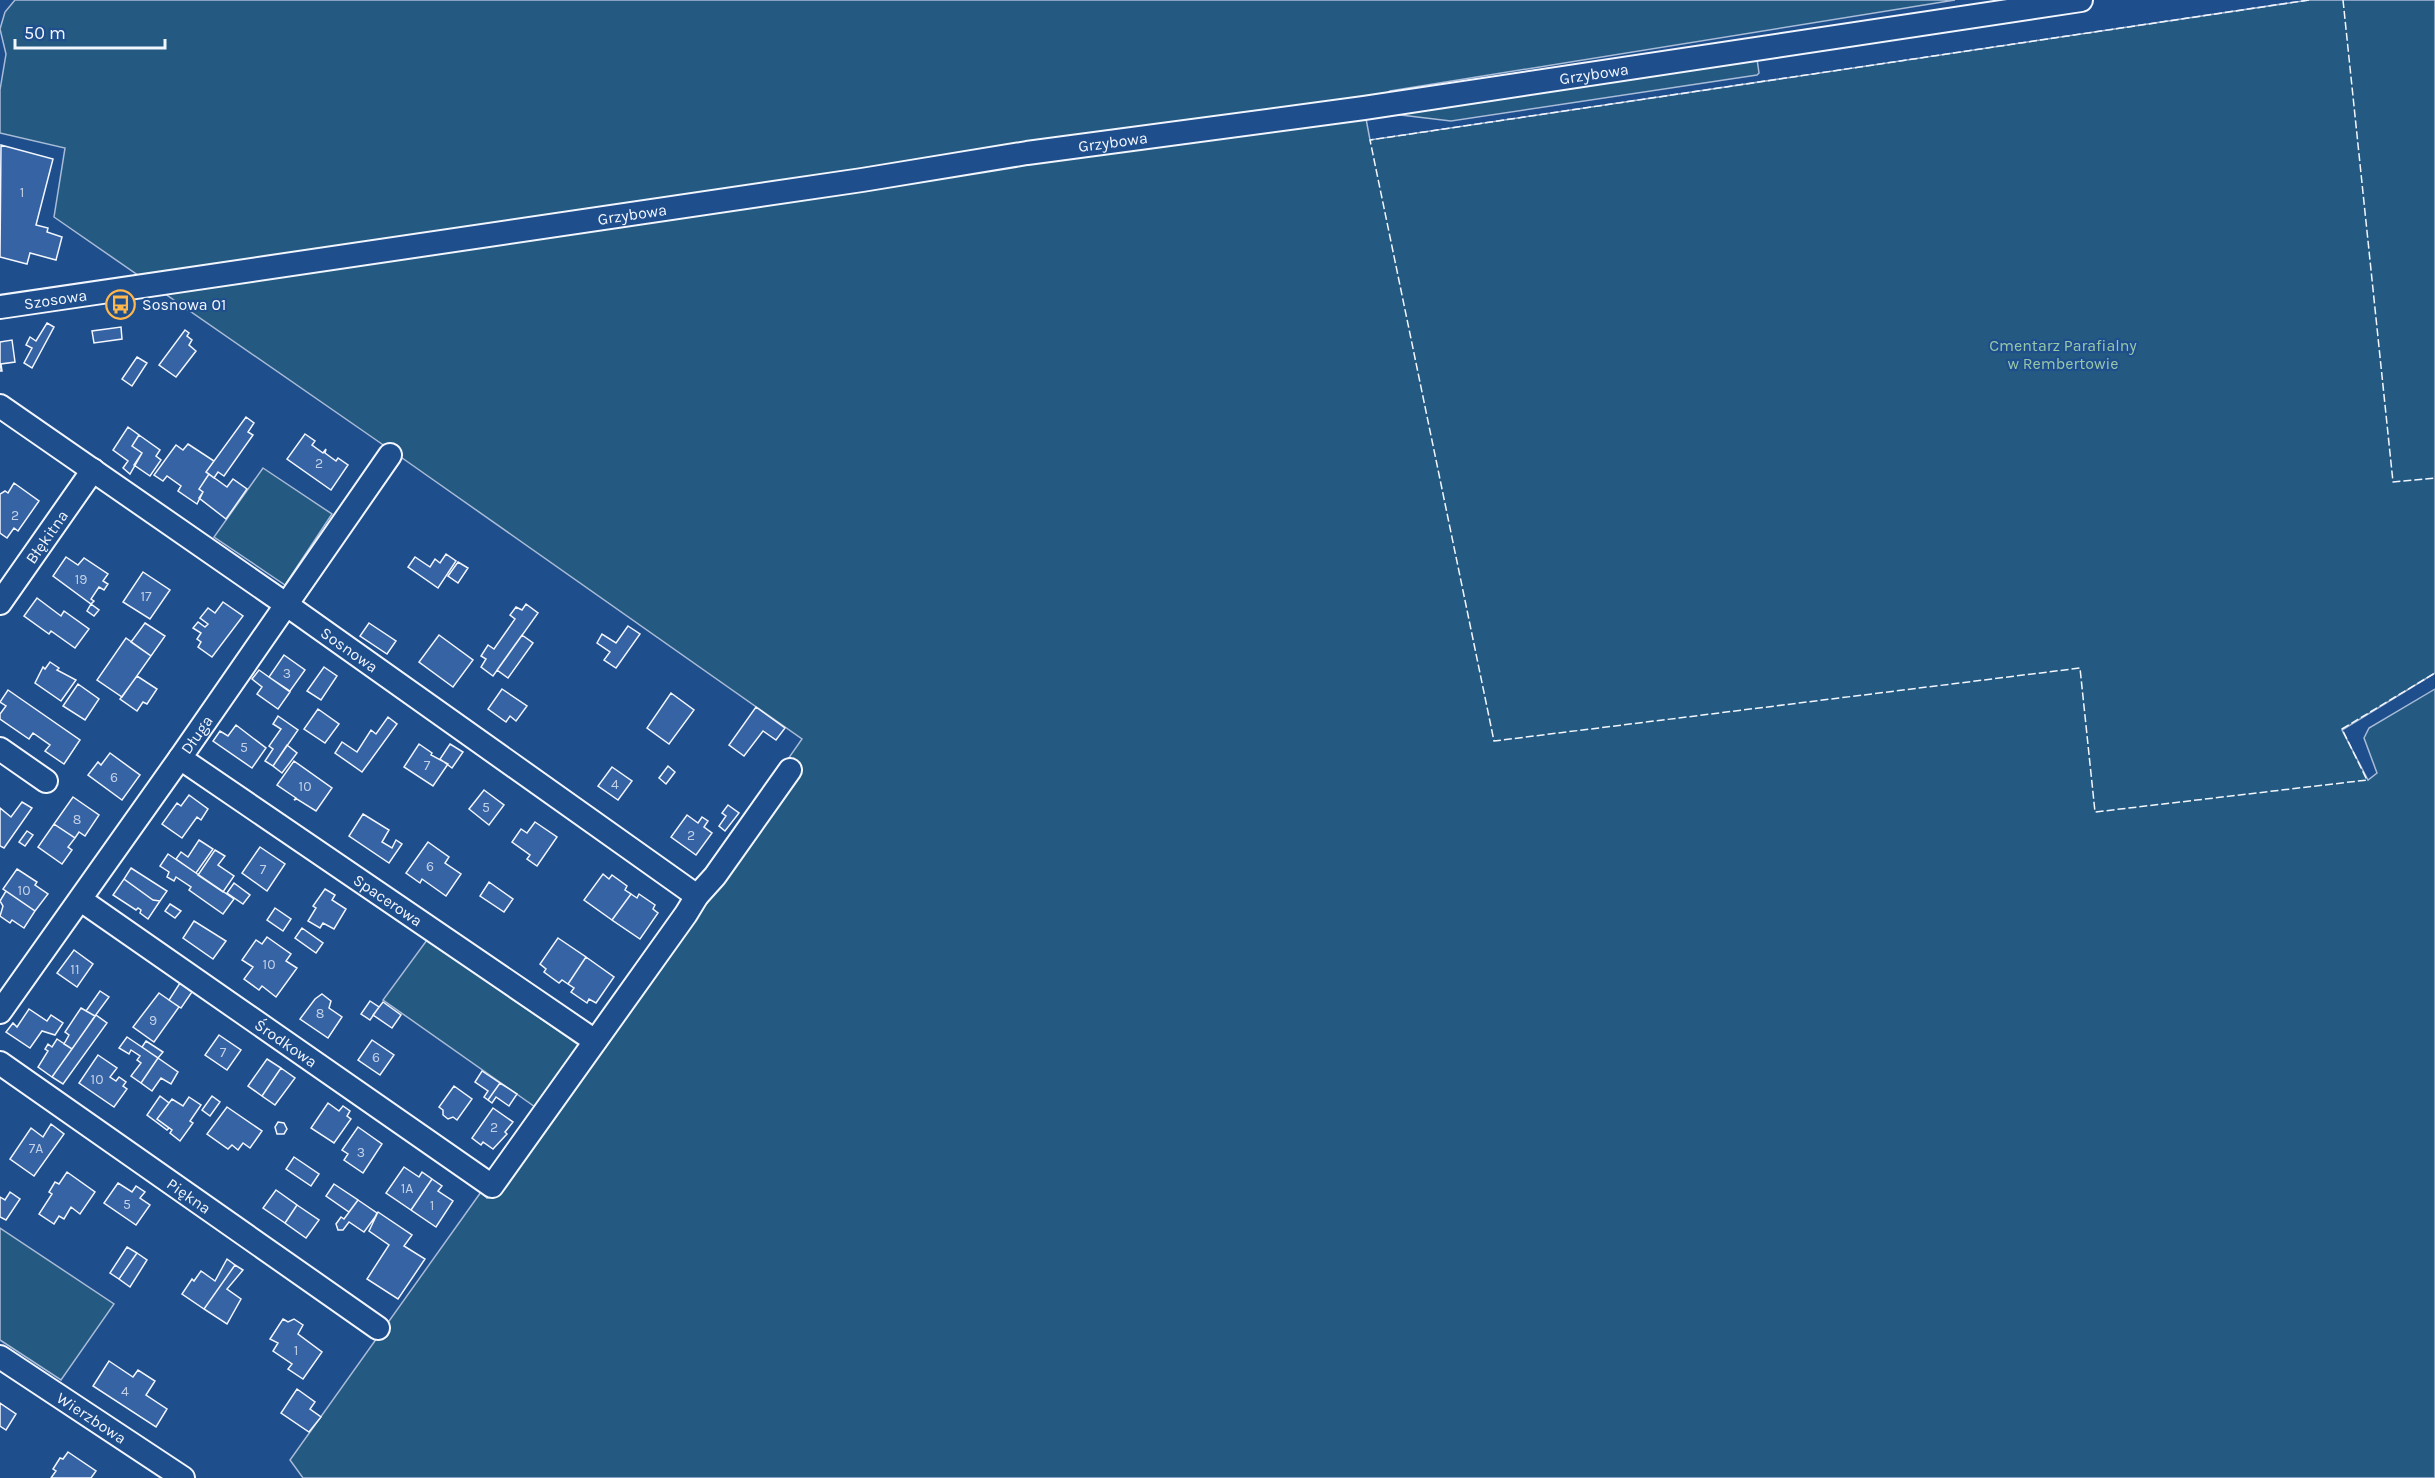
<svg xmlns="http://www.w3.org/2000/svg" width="2435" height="1478" font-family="Karla,sans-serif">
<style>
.green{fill:#245a82;stroke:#a8bbd7;stroke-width:1.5}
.building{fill:#3563a3;stroke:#f2f6ff;stroke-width:1.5}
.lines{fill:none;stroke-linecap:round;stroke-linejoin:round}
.minor-casing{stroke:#f2f6ff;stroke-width:26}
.minor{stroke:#1f4e8c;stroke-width:22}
.fence{stroke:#f2f6ff;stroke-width:1.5;stroke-dasharray:8 3;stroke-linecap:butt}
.labels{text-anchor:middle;stroke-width:4.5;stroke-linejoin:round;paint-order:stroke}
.number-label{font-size:14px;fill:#c3d1e8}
.street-label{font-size:16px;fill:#f2f6ff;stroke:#1f4e8c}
.poi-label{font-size:16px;fill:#f2f6ff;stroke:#1f4e8c;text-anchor:start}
.park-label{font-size:16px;fill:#97c8a6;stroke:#1f4e8c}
</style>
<rect width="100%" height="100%" fill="#1f4e8c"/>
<path class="green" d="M15,0H1955L1390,91L1364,108L1370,140L2309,0H2435V673L2342,730L2368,780L2377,773L2364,738L2369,728L2435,689V1478H303L290,1460L481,1192L487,1198L495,1194L607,1035L802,771L788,759L802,739L405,460L54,217L65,148L0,133V90L6,54L0,29L5,12Z
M1757,59L1759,73L1757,75L1451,121L1392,114Z
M263,468L332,514L285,585L214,537Z
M427,940L583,1048L538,1109L383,1000Z
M0,1228L114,1304L61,1380L0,1340Z"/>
<path class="building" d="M1,145L53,159L36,225L48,228L47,232L62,237L56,260L30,253L27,264L0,257Z
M47,323L54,327L32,368L24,363L32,348L26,345L30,337L36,341Z
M121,327L122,339L94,343L92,331Z
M185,330L189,333L187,336L192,340L189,345L196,351L176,377L159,365Z
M12,340L15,362L1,364L2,371H0V342Z
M137,357L147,363L132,386L122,379Z
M246,417L254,423L248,432L253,435L224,476L218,472L214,478L206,472Z
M128,427L139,435L132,446L142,453L130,474L123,468L128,461L113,450Z
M305,434L315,441L312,445L323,453L326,449L325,453L336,461L338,458L348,465L331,490L287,459Z
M139,435L160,450L156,456L161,460L150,476L134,465L142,453L132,446Z
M188,444L214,461L206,472L209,474L199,489L203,492L197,504L178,491L181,486L167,476L163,481L154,475L176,445L183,450Z
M209,474L227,487L233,479L247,489L226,519L199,498L203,492L199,489Z
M14,483L39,501L18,531L14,528L7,538L0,533V494L5,491L8,493Z
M446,554L456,561L438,588L408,567L415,557L430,567L435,559L440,563Z
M66,557L78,565L84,558L108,574L103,581L108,584L104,590L99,587L91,599L94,601L91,604L53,576Z
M458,562L468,568L458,583L448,576Z
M143,572L170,590L150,619L123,602Z
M37,598L61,616L64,611L89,629L75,648L51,631L49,634L24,616Z
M223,602L243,616L212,657L198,647L201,642L197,639L201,633L193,628L198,622L205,627L208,624L200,618L208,608L215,613Z
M91,604L99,610L94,616L87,611Z
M526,604L538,613L493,676L481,667L486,659L481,656L488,645L494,649L515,619L510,615L516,607L522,610Z
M145,623L165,636L151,656L131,642Z
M369,623L396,641L387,654L360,636Z
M628,626L640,634L616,668L604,660L610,652L597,643L602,634L616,643Z
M439,635L473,660L453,687L419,662Z
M522,635L533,643L508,678L497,670Z
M126,638L151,656L122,697L97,680Z
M284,655L305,670L290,691L269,677Z
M50,662L59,668L57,670L76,680L61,701L35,683L43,667L45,669Z
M324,667L337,676L321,700L307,691Z
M259,670L290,692L278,709L257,694L262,687L252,679Z
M137,676L157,689L147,704L143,702L137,711L120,699Z
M78,684L99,699L85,720L63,706Z
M502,689L527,706L516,721L510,716L506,722L488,709Z
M8,690L80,740L64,764L45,751L50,745L33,733L29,739L0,719V714L6,706L0,702Z
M671,693L694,710L669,744L647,728Z
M756,707L785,728L776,740L763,731L744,756L729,745Z
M318,709L339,724L325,743L304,729Z
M278,716L298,730L273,766L265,761L273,749L269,746L281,729L273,724Z
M388,717L397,724L362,772L335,753L342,742L357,752L371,730L376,734Z
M236,725L266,748L252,768L213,741L220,731L228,736Z
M419,744L432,753L431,755L448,764L433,786L404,767Z
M450,744L463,752L452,768L440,759Z
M287,745L297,753L282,773L273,766Z
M110,753L140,775L122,800L88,775L98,762L101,765Z
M294,761L332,788L316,811L297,799L294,800L296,798L277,785Z
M668,766L675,772L666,784L659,778Z
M612,767L632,781L618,800L598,786Z
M484,790L504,805L489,825L469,809Z
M189,795L208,809L201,820L197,817L182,838L162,824L177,803L181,806Z
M73,797L99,815L85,836L79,832L75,838L54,824Z
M22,802L32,808L4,848L0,846V808L11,817Z
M728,805L739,813L725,831L719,826L726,816L722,813Z
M363,814L389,830L382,842L392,848L396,840L402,844L389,863L349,836Z
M687,815L698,823L702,817L708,821L704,827L712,833L696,855L671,837Z
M535,822L557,837L537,866L527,859L530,855L512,842L521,829L527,833Z
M54,824L75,838L68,847L72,850L62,864L38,847Z
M27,831L33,835L25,846L19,842Z
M199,840L213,849L196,873L176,859L181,852L188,857Z
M428,842L449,857L445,863L461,874L446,896L422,879L420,883L406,873Z
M260,847L285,864L267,891L242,873Z
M215,850L225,856L218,865L234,876L223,892L198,875Z
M168,854L234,899L223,914L189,890L191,887L176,877L174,881L167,877L169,872L160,866Z
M131,868L167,891L160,901L153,900L124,879Z
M17,869L37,882L35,885L48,894L35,911L3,889Z
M603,874L609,879L612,875L627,886L625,890L631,894L612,920L584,900Z
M124,879L153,900L160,901L148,919L140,913L141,910L138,908L136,910L113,895Z
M489,882L513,899L504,912L480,896Z
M234,883L250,895L243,904L227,893Z
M325,889L335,895L332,900L346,909L334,929L323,923L320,928L308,921L316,908L313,906Z
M6,891L35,911L24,928L12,920L10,923L0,916L3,906L0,901Z
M631,894L637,898L639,894L655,905L653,909L658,913L640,939L612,920Z
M170,904L181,911L175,918L165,911Z
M275,908L291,919L283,931L267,920Z
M194,921L226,941L213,959L183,938Z
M302,928L323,943L316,953L295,938Z
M267,937L291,954L286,961L297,968L276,997L262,986L259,990L244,979L253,967L242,960L256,940L262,944Z
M558,938L586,957L568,984L562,980L559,983L544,972L546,969L540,964Z
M74,950L93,964L77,987L57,973Z
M586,957L614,977L596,1003L589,999L587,1003L571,992L574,988L568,984Z
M180,983L192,992L181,1008L169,1000Z
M100,991L109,997L95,1016L86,1011Z
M159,993L179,1007L154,1042L133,1027Z
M322,994L331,1001L329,1008L342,1017L328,1038L300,1019L315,999Z
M370,1001L379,1007L370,1020L361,1014Z
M383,1002L401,1015L392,1028L373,1015Z
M81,1008L95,1016L72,1049L64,1044L69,1035L65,1032Z
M29,1009L47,1021L51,1015L63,1023L55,1035L42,1031L30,1048L6,1032L13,1023L17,1027Z
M96,1015L107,1023L63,1084L52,1077Z
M219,1035L241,1050L227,1070L205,1055Z
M127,1037L158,1058L141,1083L131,1076L141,1063L137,1060L140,1056L131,1050L129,1054L119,1048Z
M57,1039L72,1049L52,1077L38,1067L48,1051L45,1049L48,1044L52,1047Z
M372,1040L394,1055L380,1075L358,1060Z
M146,1041L163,1052L158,1058L142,1047Z
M98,1055L117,1068L110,1077L116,1081L119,1077L126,1082L123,1086L127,1089L114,1107L79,1083Z
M158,1058L178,1072L171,1084L161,1078L152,1091L141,1083Z
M267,1059L281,1068L262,1096L248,1086Z
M281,1068L295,1078L275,1105L262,1096Z
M482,1071L500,1083L488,1100L484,1097L488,1091L475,1082Z
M500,1083L517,1094L509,1106L496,1097L492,1103L488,1100Z
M454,1086L472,1099L457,1120L453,1117L448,1119L443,1115V1110L439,1107Z
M160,1096L169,1103L157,1119L169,1128L167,1130L147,1115Z
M212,1096L220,1102L210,1116L202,1110Z
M189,1097L201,1105L190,1121L193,1123L180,1141L170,1133L172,1130L157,1119L172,1099L183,1106Z
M328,1103L339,1111L343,1106L350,1111L347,1116L351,1119L334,1143L311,1128Z
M227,1107L262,1131L250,1148L243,1143L238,1150L232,1145L228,1149L207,1134Z
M493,1108L513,1122L505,1132L507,1134L493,1149L483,1142L481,1145L472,1138Z
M278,1122L284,1123L287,1129L284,1134H277L275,1127Z
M51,1124L64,1134L34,1176L10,1159L31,1128L43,1137Z
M358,1127L382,1144L363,1173L344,1160L348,1154L342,1150Z
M294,1157L319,1174L311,1186L286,1169Z
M404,1167L419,1177L422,1172L432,1179L411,1210L386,1193Z
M67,1172L95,1192L80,1214L71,1207L64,1219L59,1216L54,1224L39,1214L52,1194L49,1192L55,1182L59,1184Z
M432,1179L442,1186L438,1191L453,1201L436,1227L411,1210Z
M118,1183L132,1192L136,1186L145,1192L140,1198L150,1205L136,1225L104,1203Z
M334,1184L358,1200L349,1212L326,1196Z
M276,1190L297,1205L285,1223L263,1208Z
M10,1192L20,1199L6,1220L0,1217V1197L5,1200Z
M358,1200L377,1213L375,1217L364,1232L349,1222L343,1230H338L336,1224L341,1217L344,1219Z
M297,1205L319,1220L306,1238L285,1223Z
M378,1212L412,1235L404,1246L425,1259L398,1299L367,1279L389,1245L369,1231Z
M127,1247L137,1253L119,1279L110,1273Z
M137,1253L147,1260L130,1287L119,1279Z
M227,1259L235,1265L204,1309L182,1294L192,1279L194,1281L201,1271L215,1281Z
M235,1265L243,1270L227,1289L241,1299L227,1324L204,1309Z
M283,1319L288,1322L294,1319L303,1325L298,1334L322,1352L303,1379L288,1369L292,1364L273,1351L278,1343L270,1339Z
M109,1361L133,1377L138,1370L155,1381L146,1395L167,1409L156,1427L93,1386Z
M297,1389L315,1402L310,1409L321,1417L309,1432L281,1413Z
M0,1403L16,1414L6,1430L0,1426Z
M68,1452L96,1471L91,1478H51L56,1471L53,1469L60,1458L63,1459Z"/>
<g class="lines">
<defs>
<g id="minor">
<path id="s1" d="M0,307L862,180L1027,153L1364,108L2081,0"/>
<path id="s2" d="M0,406L287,605L697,896"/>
<path id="s3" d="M0,603L93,470"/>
<path d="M0,749L46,781"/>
<path id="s4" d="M180,758L595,1041"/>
<path id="s5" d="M81,900L492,1186L686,914L697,896L715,876L790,770"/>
<path id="s6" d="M0,1012L180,758L390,455"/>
<path id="s7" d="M0,1063L378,1328"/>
<path id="s8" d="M0,1357L183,1478"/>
</g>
</defs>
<use href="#minor" class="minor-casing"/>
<use href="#minor" class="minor"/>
<path class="fence" d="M2309,0L1370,140L1494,741L2080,668L2095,812L2367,780L2342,729L2435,673
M2343,0L2393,482L2435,478"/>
</g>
<defs>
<symbol id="bus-ring" viewBox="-11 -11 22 22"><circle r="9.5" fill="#1f4e8c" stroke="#ffb74d" stroke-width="1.5"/><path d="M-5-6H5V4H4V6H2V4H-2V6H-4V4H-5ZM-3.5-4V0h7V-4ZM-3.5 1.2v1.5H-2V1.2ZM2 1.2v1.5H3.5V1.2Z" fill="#ffb74d"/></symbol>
</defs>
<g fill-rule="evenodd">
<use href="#bus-ring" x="104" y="288" width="33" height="33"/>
</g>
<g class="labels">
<g class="number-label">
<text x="22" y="197">1</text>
<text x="319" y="468">2</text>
<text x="15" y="520">2</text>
<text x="81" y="584">19</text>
<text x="146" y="601">17</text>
<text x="287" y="678">3</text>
<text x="244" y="752">5</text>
<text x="427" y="770">7</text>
<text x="114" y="782">6</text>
<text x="615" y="789">4</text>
<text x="305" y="791">10</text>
<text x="486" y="812">5</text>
<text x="77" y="824">8</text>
<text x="691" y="840">2</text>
<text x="430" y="871">6</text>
<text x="263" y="874">7</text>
<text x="24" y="895">10</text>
<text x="269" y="969">10</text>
<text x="75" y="974">11</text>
<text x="320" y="1018">8</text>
<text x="153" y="1025">9</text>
<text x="223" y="1057">7</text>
<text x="376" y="1062">6</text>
<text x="97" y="1084">10</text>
<text x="494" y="1132">2</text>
<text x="36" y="1153">7A</text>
<text x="361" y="1157">3</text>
<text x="407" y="1193">1A</text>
<text x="127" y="1209">5</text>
<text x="432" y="1210">1</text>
<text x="296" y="1355">1</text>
<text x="125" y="1396">4</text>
</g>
<g class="street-label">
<text dy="6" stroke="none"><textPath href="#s1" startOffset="1611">Grzybowa</textPath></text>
<text dy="6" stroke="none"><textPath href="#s1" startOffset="1125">Grzybowa</textPath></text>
<text dy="6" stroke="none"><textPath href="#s1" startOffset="639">Grzybowa</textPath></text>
<text dy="6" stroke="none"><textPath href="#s1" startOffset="56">Szosowa</textPath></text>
<text dy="6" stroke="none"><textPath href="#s3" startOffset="81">Błękitna</textPath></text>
<text dy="6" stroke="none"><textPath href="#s2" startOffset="426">Sosnowa</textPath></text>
<text dy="6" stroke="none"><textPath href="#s6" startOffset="340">Długa</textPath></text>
<text dy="6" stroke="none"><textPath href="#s4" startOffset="252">Spacerowa</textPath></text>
<text dy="6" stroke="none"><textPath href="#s5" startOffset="250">Środkowa</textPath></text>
<text dy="6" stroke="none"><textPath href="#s7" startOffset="231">Piękna</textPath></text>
<text dy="6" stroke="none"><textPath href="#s8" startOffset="110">Wierzbowa</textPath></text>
</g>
<g class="poi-label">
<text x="142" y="310">Sosnowa 01</text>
</g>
<g class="park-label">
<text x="2063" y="351">Cmentarz Parafialny<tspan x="2063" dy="18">w Rembertowie</tspan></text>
</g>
</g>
<path d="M15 39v9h150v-9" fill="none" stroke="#f2f6ff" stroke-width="3"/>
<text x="24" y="39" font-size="18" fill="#f2f6ff" stroke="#1f4e8c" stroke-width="4.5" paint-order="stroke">50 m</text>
</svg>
